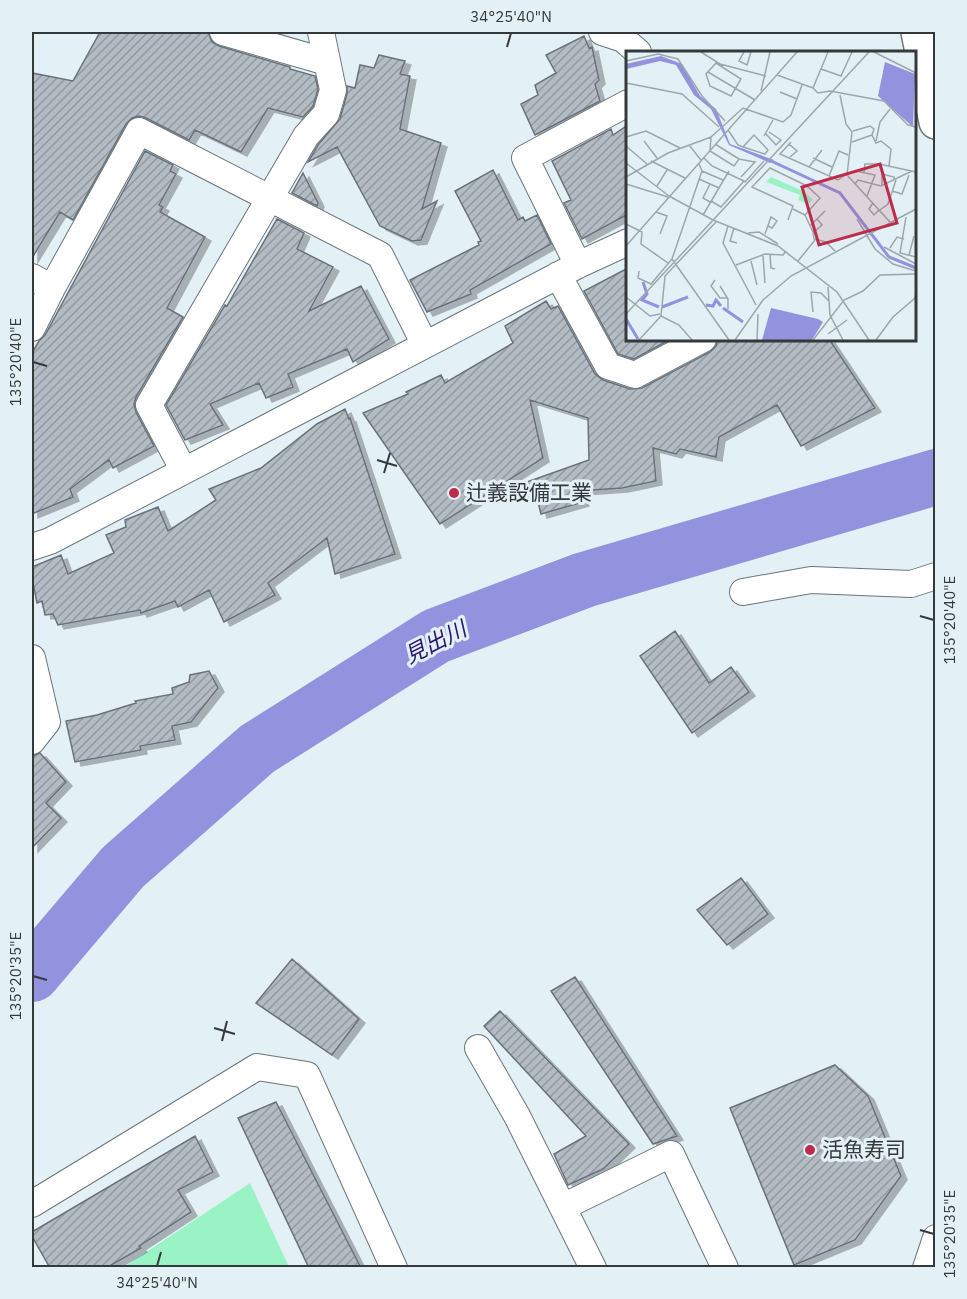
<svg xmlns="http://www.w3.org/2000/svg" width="967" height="1299" font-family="'IBM Plex Sans','Noto Sans JP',sans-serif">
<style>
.park{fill:#9af3c5}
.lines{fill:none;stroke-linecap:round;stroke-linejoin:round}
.river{stroke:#9292df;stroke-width:56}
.building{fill:url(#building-hatch);stroke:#6a717a;stroke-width:1.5;filter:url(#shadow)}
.street-casing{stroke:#6a767a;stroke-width:28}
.highway-casing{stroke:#6a767a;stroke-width:36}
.street{stroke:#fff;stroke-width:26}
.highway{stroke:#fff;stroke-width:33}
.ticks{fill:none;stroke:#34393b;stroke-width:2}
.poi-dot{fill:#bc2c4b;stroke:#e3f0f5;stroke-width:2}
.labels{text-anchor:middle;stroke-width:6;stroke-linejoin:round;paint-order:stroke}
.poi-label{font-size:21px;fill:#34393b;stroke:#e3f0f5;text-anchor:start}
.water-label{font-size:22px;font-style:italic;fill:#28166e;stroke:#e3f0f5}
.inset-river{fill:none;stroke:#9292df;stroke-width:3}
.inset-road{fill:none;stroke:#9da7ab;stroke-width:1.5}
.view{fill:#bc2c4b;fill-opacity:0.15;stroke:#bc2c4b;stroke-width:3}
.inset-edge{fill:none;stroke:#34393b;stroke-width:3}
.neatline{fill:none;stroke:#34393b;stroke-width:2}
.ticks-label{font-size:15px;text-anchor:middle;fill:#34393b}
</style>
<defs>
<pattern id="building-hatch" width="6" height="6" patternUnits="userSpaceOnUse" patternTransform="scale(1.5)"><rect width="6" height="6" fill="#b3bbc4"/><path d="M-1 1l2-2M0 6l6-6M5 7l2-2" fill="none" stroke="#9299a0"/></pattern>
<filter id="shadow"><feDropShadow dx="6" dy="4" stdDeviation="0" flood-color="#0004"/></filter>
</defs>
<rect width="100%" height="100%" fill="#e3f0f5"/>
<path class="park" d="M250,1183L289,1267H124Z"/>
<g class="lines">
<path class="river" d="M32,974L123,867L257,749L436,636L584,580L936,477"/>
</g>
<path class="building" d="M100,32H208L212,42L219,46L290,67V69L315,76L318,89L313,106L303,117L268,108L241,152L195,130L189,140L146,118L139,116L132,118L126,124L73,220L60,212L32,258V73L73,81Z
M584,36L589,48L592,47L599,80L595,84L600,101L535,135L521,104L538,95L535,85L556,73L546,55Z
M379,55L405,61L400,74L410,76L400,129L441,143L422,209L437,201L421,240L412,241L380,226L337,147L308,162L318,145L340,119L347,94V86L355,88L360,65L374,68Z
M628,125V214L582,239L564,203L571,200L552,161L611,129L613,135Z
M145,151L173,165L170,171L176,174L159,205L163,207L160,212L205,237L167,308L183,317L136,397L134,404L136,412L154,446L113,468L109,460L70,489L73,497L32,514V353L39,341L45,335Z
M493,170L518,220L523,217L525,221L537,215L551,244L470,290L471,294L427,312L410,280L479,245L478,242L481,241L455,191Z
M303,173L318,203L317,206L292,193Z
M277,219L304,233L297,249L333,267L309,311L361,286L389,339L353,362L347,349L288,374L293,387L266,398L259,383L210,404L223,425L185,440L166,405L225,305L227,306Z
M628,268V339H671L634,359L618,354L584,291Z
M546,301L551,309L558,306L595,374L603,380L630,389L642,388L710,352L716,346L718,339H829L875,408L801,446L777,405L719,437L716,457L680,449L676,454L653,448L656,481L622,488L579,491L583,502L541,514L536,494L511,495L510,488L589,460L588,418L530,400L543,458L440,524L363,413L408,394L406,392L441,375L445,383L513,343L505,326Z
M345,409L349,419L350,418L395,554L335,574L327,538L268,583L275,595L224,622L209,590L178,607L175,601L141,613L140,610L58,625L53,614L45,615L42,601L37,603L32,578V567L61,555L68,574L114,553L106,535L126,527L125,520L158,507L168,531L216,500L209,489L261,468L317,424Z
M675,631L709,683L731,667L749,692L692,733L640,656Z
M209,671L218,688L191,722L172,726L175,740L140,746L141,750L75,762L66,721L97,715L136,703L135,701L173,694L172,688L189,682L190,675Z
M40,753L66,782L46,803L61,818L32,848V756Z
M741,878L768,914L727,945L697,910Z
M292,959L359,1019L332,1055L256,1003Z
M575,977L677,1136L653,1144L551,991Z
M500,1011L629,1144L603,1169L568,1185L554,1154L586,1136L484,1026Z
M835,1065L868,1096L901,1176L855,1240L794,1265L730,1108Z
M276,1102L361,1268H309L238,1118Z
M195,1136L213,1172L178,1190L191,1212L139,1246L141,1248L106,1268H50L32,1236V1232Z"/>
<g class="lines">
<defs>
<path id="street" d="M223,32L327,62
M602,32L623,39L638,52
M578,265L525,158L628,103
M558,275L608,366L635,375L703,339
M32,277L52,288
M32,328L52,288L139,131L380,255L425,345
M184,471L149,405L306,136L326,114L333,90L321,32
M32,547L50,541L578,265L628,242
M743,592L811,580L911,584L936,576
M32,658L47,722L32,741
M478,1048L517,1116L593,1268
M32,1204L257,1067L307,1075L394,1268
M563,1207L671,1154L725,1268
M926,1268L936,1238"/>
<path id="highway" d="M918,32L936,122"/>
</defs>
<use href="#street" class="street-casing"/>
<use href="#highway" class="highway-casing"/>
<use href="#street" class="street"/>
<use href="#highway" class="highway"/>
</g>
<path class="ticks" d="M507,47L511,33M33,362L47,366M377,460L397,466M384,473L390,453M920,616L934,620M33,976L47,980M214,1028L235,1034M222,1041L227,1021M920,1230L934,1234M157,1266L161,1252"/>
<g class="poi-dot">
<circle cx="454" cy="493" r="6"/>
<circle cx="810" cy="1150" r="6"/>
</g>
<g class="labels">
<g class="poi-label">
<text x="466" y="500">辻義設備工業</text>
<text x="822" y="1157">活魚寿司</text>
</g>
<g class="water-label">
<text transform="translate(435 642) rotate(-27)" y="8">見出川</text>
</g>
</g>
<g transform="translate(626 51)">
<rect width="290" height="290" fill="#e3f0f5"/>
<path d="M145,126L177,140L187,149L182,153L172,149L174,144L140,131Z" fill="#9af3c5"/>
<path d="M35,5L56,13L74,45L90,58L104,93L148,109L144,112L103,94L85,58L68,44L50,14L34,10L0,18V13ZM259,11L289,23L287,76L252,45ZM145,257L192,268L197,271L186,289H136Z" fill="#9292df"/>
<path class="inset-river" d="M143,109L214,142L263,206L290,217M17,231L21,243L16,249L33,256M80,254L87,255L90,249L95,255M36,256L62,246M97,257L117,271M0,268L12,288"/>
<path class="inset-road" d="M75,1L94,13L140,25M118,1L113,10L121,14L125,1M248,1L290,22M0,10L32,3L52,8L76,45L99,70M90,12L115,28L105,45L84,35L80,23ZM195,18L215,25L226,1M82,21L129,49M151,24L187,37L202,1M0,32L56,43L93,76M187,37L192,42L204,40L258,50L282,74L290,76M135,40L144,1M154,41L171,48M214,44L220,73L226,81L221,124L264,171M102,79L112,94L117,96L139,103L142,99L128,84L117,96M227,80L244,75L248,78L246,84L250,92L255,90L265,98L263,115M140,83L150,94L155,89L143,81M138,85L147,69M0,86L20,80L54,97M18,90L31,107M250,90L254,71L264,58M165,91L154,103L212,129L221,123M226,91L246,84M89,93L113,108M163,93L171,100L164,106M63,94L75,109M0,95L21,113M78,107L86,115L120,131M187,107L206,116M25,110L59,127M0,112L43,145M183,116L196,99M76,120L97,129M230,120L249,124L241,145M238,121L239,113H253L290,121M203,125L213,100L222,104M0,126L42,102L85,86M115,126L129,111L113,108L108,115L84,100L85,86L117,57L157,71L165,64L176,34M73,128L93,137M119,131L138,110M0,133L42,146M84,133L77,147L84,151M229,133L232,129L255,135L286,120M256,134V123L268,126V129M31,135L41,119M266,140L276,143L283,124M43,145L87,169L152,195L211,241L243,289M85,150L95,156L118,130M247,152L243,158L248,164L253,159M254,159L262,153L270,129M30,161L41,165L34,183M77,164L103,120M179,164L187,181M280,166L274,202L290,206M191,168L196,174L187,182L188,188L200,191L209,200M231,168L249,198L267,213L290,220M162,169L167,155L126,136L144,117L181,135L194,147L179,164L167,158M0,173L16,181L15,193L42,212M102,175L97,192L130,254M184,175L199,160M108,177L104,190L111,192M122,182L133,181L152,193M139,183L145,166L151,170L146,177L142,175M0,195L171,1M258,196L290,213M264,197L271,186L278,188M144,203L145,217L149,218M283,204L288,185M137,205L139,232M46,208L103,289M125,210L131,234M172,210L189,189M110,214L139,203L157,204L160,200M13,220L12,227L25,233L46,208L76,120L73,113M89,229L85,235L94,247H101M94,235L102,248V258M202,236L204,264L217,289M0,246L24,265L34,263M187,261L185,241L195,242L203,250M0,263L243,1M35,265L53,274L66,289M202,283L221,269M13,289L35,265L39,225L90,171M109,289L137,249L165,225L290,158M131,289L132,263M187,289L218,249L237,240L254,224L290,223M250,289L267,266L289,247L290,241"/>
<path class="view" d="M254,113L271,172L193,194L176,136Z"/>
<rect width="290" height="290" class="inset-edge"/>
</g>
<rect width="967" height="1299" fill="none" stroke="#e3f0f5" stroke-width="66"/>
<rect x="33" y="33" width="901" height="1233" class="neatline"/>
<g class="ticks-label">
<text x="511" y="22">34°25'40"N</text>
<text transform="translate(16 362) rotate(-90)" y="5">135°20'40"E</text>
<text transform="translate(950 620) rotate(-90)" y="5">135°20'40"E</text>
<text transform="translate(16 976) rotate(-90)" y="5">135°20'35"E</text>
<text transform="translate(950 1234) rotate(-90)" y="5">135°20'35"E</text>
<text x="157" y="1288">34°25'40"N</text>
</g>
</svg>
